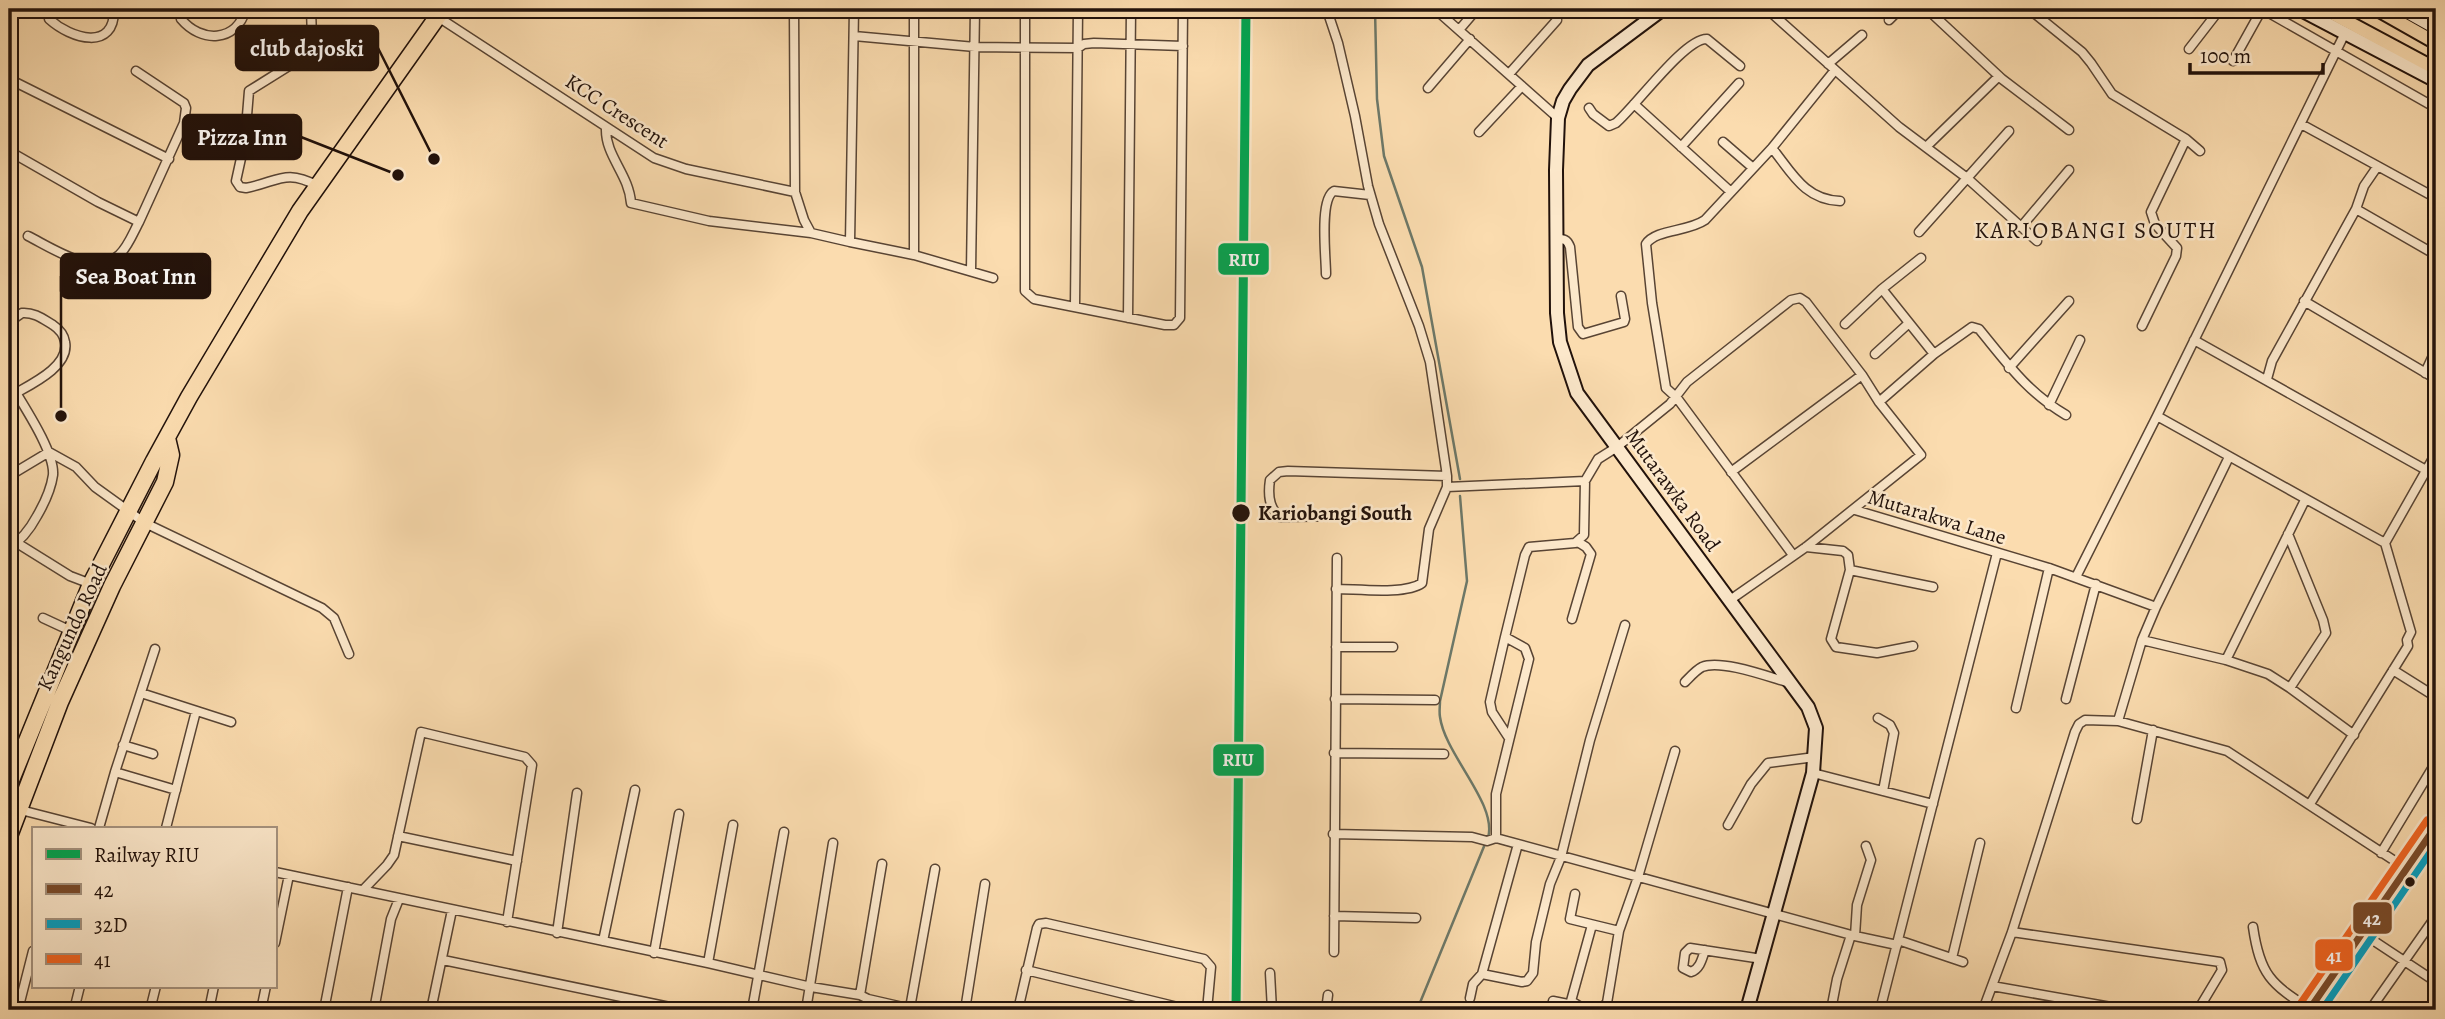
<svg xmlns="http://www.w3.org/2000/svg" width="2445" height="1019" font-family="Alegreya,serif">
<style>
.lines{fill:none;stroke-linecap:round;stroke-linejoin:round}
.stream{stroke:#6d7868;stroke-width:2.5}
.street-casing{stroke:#584434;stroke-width:11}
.secondary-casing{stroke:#22120b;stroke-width:16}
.primary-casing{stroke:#22120b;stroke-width:16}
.highway-casing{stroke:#22120b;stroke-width:19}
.street{stroke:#fce8cb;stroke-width:8}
.secondary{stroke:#fce8cb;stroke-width:12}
.primary{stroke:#fbdcaf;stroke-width:12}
.highway{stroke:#fbdcaf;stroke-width:16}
.bus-1-casing{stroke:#fce8cb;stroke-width:12}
.bus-2-casing{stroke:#fce8cb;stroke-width:12}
.bus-3-casing{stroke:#fce8cb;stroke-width:12}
.bus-1{stroke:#7a4b2a;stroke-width:7}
.bus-2{stroke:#02a1c4;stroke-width:7}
.bus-3{stroke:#f26522;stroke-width:7}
.rail-1-casing{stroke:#fce8cb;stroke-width:14}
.rail-1{stroke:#00a651;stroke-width:9}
.stop-dot{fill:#22120b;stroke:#fce8cb;stroke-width:2.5}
.labels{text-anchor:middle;stroke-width:5;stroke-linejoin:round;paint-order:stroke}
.street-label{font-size:21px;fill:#22120b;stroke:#fce8cb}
.stop-label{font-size:21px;font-weight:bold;fill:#22120b;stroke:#fce8cb;text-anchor:start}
.neighbourhood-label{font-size:23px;letter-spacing:2px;fill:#22120b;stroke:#fce8cb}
.leader{fill:none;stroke:#22120b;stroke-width:2.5}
.callout-dot{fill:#22120b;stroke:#fce8cb;stroke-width:2.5}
.callout{fill:#22120b;stroke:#22120b;stroke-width:2.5}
.callout-label{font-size:23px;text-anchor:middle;font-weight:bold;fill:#fff}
.line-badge{stroke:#fce8cb;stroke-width:2.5}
.badge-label{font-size:19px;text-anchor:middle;font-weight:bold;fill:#fff}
</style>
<rect width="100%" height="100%" fill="#fbdcaf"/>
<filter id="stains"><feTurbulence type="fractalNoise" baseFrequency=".00286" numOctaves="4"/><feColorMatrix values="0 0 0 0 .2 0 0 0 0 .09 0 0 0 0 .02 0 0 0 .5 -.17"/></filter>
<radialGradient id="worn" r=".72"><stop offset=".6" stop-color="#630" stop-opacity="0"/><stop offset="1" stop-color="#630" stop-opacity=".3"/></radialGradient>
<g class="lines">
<path class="stream" d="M1375,9L1377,99L1384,156L1422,267L1460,479
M1460,496L1467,581L1440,701C1440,706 1439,712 1440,717C1445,755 1498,804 1488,838
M1417,1010L1485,844"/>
<defs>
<path id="street" d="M49,9V19C71,39 115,52 114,9
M180,9L181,19C201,43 236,43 246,9
M311,9L312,38L308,54L249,91L245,140L236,181L240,187L246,188C278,182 285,168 318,186
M794,9L795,192
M854,9L850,242L914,255
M914,9V255L993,278
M1025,9V291L1034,299L1165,325H1174L1180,318L1183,9
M1435,9L1558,118
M1767,9L1899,127L1967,178L2037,241
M1927,9L2002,79L2069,130
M2029,9L2082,52L2091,63L2112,94L2186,139L2200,151
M2262,9L2436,108
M1328,13L1338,43L1355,116L1368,186L1379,224L1419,326L1430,362L1447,476V487L1429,529L1422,583C1406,595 1357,589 1336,589
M1569,13L1572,9
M438,17L654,158L686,169L795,192L804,220L811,233L850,242
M1889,20L1900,9
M1459,30L1477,9
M854,36L975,47L1078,48L1084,44L1094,43L1183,46
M2189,49L2220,9
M2233,61L2262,9
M1828,64L1862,35
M1509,74L1557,20
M9,79L169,159
M1428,88L1470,39
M1634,104L1731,192
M1589,108L1593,114L1609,126L1616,123C1636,106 1685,38 1707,39L1740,66
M2301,124L2436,198
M606,128C605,156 629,174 631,203L709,221L811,233
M1479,132L1522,86
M1723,142L1753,168
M1681,147L1739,83
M1926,147L1999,76
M1772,148C1792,173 1805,200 1840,201
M9,151L98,202L139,222L184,123L186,108L184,103L136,71
M2356,209L2436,255
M2021,227L2069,170
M1919,232L2009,131
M28,236C52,248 95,278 119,255C128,247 133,233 139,222
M1556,239C1564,239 1567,239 1570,247L1578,327L1583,334L1624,322L1625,319L1621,296
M1921,258L1882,289L1934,354
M971,271L975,9
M1326,274C1326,257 1319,199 1334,191L1370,195
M2304,301L2436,379
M1075,306L1078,9
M1128,318L1131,9
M9,322L22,313C34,312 43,319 53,325C59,329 64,335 65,342C70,368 27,386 9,397
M1845,324L1882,289
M2142,326L2176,256L2177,248L2155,224L2151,212L2186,139
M2194,340L2426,470
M1875,354L1909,323
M2009,368L2069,301
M2425,373L2436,349
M2267,379L2272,361L2356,209L2364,186L2377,167
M9,381C21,402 55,451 53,475C51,489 44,504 37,516C30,529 22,540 9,548
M1879,402L1934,354L1972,327L1979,329C2007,363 2027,392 2066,415
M2049,405L2080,340
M2157,416L2385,543
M1731,472L1862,375
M9,476L49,452L76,467L95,487L145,523L322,608L334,618L349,654
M1447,487L1585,481L1598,459L1617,447L1670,404L1687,382L1791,300L1800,298L1806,302L1862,375L1879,402L1921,455L1806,547L1730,600
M1855,510L2049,568L2156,607
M1345,516L1280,517C1268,508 1268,493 1270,480L1279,472L1288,471L1447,476
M2288,534L2323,620L2326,633L2290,688
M17,543L70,576L91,584
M1806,547L1843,551L1848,555L1850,570L1831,639L1836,647L1877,653L1913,646
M1793,555L1677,398L1666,388L1652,303L1646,244C1656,229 1688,232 1705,220L1772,148L1835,70
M1850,570L1933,587
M2076,577L2157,416L2345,33
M43,618L71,631
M1572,619L1591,554L1586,547L1578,542
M1505,637L1490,702L1492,712L1509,738
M2142,640L2226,660L2268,674L2290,688L2354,735
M1336,647H1393
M2226,660L2305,500
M2393,670L2436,697
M1685,682C1690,677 1696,670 1702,667C1721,659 1769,677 1790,683
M141,693L231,722
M1335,699L1435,700
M2066,699L2096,584
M2016,708L2049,568
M1878,718L1890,725L1894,733L1883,791
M2118,721L2142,640L2156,607L2229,457
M123,745L153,754
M1334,753L1444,754
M115,772L176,790
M1813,773L1933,804
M2310,804L2408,646L2407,640L2411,632L2385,543L2436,453
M9,807L91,828
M2137,819L2153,730
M1728,825L1751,784L1768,763L1815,757
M99,828L115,772L155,649
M166,828L196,711
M1333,834L1472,837L1487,841L1496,838L1855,936L1897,945
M398,836L517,861
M1496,838V794L1529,659L1525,648L1505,637L1525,555L1529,547L1575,543L1584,535L1585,481
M2381,853L2436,762
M275,872L708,963L811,987L860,995L868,999L916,1010
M363,890L387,865L394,855L421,732L525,757L532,765L507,922
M1575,894L1570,919L1619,931
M1334,916L1416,918
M2253,927C2260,975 2271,984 2310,1009
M2012,932L2220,962L2222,970L2198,1010
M557,933L577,793
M2362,933L2436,982
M1855,936L1857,905L1871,860L1866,846
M1898,940L1963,962
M603,941L635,790
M275,943L289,875
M1705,950C1702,959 1700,969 1691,972L1683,968L1685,953L1690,948L1762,959
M1334,952L1337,558
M654,953L679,814
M1952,958L1980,843
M443,960L684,1010
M708,963L733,825
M1026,970L1190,1010
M1270,973L1272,1010
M1482,974L1522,982L1527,981L1533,973L1536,942L1550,884L1561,857L1590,740L1625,625
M1992,986L2128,1010
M860,995L882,864
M1470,998L1473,984L1482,974L1518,844
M1553,1001L1598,1010
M1579,1006L1571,1001L1592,925
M910,1008L935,869
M18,1010L33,951
M74,1010L80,986
M150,1010L156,986
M209,1010L214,986
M261,1010L266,986
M324,1010L348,887
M374,1010L391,919L399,899
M431,1010L452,910
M752,1010L784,832
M806,1010L833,843
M866,1010L868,999
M965,1010L985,884
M1018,1010L1037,928L1039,924L1046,923L1204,959L1211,967L1207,1010
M1326,1010L1328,995
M1598,1010L1607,1003L1619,931L1638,877L1675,751
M1831,1010L1837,979L1851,935
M1880,1010L1997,553
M1983,1010L2012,932L2075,732L2079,724L2085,720L2118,721L2227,751L2407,869
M2370,1010L2436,916"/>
<path id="secondary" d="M1663,9L1588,65L1570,89L1563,101L1558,118L1556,170L1557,313L1560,342L1577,393L1808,707L1816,728L1813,773L1747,1010
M2299,9L2436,81
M2402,9L2436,28
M2309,1010L2436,826"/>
<path id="primary" d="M2324,9L2436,69
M2376,9L2436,43"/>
<path id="highway" d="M9,785L91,584L154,461L189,397L300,211L443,9
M9,836L60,702L112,586L165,482L171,455L167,438"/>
</defs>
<use href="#street" class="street-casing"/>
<use href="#secondary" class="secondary-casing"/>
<use href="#primary" class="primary-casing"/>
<use href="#highway" class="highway-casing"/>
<use href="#street" class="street"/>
<use href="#secondary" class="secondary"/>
<use href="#primary" class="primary"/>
<use href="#highway" class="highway"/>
<defs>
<path id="bus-1" d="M2309,1010L2436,826"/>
<path id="bus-2" d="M2322,1010L2436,844"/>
<path id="bus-3" d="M2300,1004L2427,820"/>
</defs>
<use href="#bus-1" class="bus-1-casing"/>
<use href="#bus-2" class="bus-2-casing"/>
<use href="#bus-3" class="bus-3-casing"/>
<use href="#bus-1" class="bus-1"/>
<use href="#bus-2" class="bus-2"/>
<use href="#bus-3" class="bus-3"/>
<defs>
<path id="rail-1" d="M1236,1010L1246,9"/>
</defs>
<use href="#rail-1" class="rail-1-casing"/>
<use href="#rail-1" class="rail-1"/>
</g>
<g class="stop-dot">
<circle cx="1241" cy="513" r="10"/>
<circle cx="2410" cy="882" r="6"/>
</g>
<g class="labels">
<g class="street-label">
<text transform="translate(617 111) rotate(33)" y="7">KCC Crescent</text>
<text transform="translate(1673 490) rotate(54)" y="7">Mutarawka Road</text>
<text transform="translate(1937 517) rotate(17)" y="7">Mutarakwa Lane</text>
<text transform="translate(72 627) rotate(-65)" y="7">Kangundo Road</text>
</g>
<g class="stop-label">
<text x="1258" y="520">Kariobangi South</text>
</g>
<g class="neighbourhood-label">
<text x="2096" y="238">KARIOBANGI SOUTH</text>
</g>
</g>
<path class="leader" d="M434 159L378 48M398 175L301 137M61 416L61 276"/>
<g class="callout-dot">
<circle cx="434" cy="159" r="7"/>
<circle cx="398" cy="175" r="7"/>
<circle cx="61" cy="416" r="7"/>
</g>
<g class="callout">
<rect x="236" y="26" width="142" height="44" rx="7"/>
<rect x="183" y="115" width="118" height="44" rx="7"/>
<rect x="61" y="254" width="149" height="44" rx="7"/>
</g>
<g class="callout-label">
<text x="307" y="56">club dajoski</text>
<text x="242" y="145">Pizza Inn</text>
<text x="136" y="284">Sea Boat Inn</text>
</g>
<g class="line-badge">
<rect x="1217" y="242" width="53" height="34" rx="7" fill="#00a651"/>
<rect x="1212" y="743" width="53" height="34" rx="7" fill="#00a651"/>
<rect x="2352" y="901" width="41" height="34" rx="7" fill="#7a4b2a"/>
<rect x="2314" y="938" width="40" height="34" rx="7" fill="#f26522"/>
</g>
<g class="badge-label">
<text x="1244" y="266">RIU</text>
<text x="1238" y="766">RIU</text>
<text x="2372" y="925">42</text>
<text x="2334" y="962">41</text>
</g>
<rect width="2445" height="1019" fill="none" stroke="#fbdcaf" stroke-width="35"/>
<rect x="10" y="10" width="2424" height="998" fill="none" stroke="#22120b" stroke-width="3.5"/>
<rect x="18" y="18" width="2410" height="984" fill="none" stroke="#22120b" stroke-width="2"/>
<rect x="32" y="827" width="245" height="161" fill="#fce8cb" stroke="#a5927e" stroke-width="2"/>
<rect x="46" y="849" width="35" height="10" fill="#00a651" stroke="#a5927e" stroke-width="2"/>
<text x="94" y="862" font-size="21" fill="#22120b">Railway RIU</text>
<rect x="46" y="884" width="35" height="10" fill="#7a4b2a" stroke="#a5927e" stroke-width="2"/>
<text x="94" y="897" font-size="21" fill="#22120b">42</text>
<rect x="46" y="919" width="35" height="10" fill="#02a1c4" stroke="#a5927e" stroke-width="2"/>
<text x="94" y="932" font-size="21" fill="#22120b">32D</text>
<rect x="46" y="954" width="35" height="10" fill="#f26522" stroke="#a5927e" stroke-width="2"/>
<text x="94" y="967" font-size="21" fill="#22120b">41</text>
<path d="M2190 63v10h133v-10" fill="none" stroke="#22120b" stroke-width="3.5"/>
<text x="2200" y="63" font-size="21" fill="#22120b" stroke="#fce8cb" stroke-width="5" paint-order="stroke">100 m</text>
<rect width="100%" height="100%" filter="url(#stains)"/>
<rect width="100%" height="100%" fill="url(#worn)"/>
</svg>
